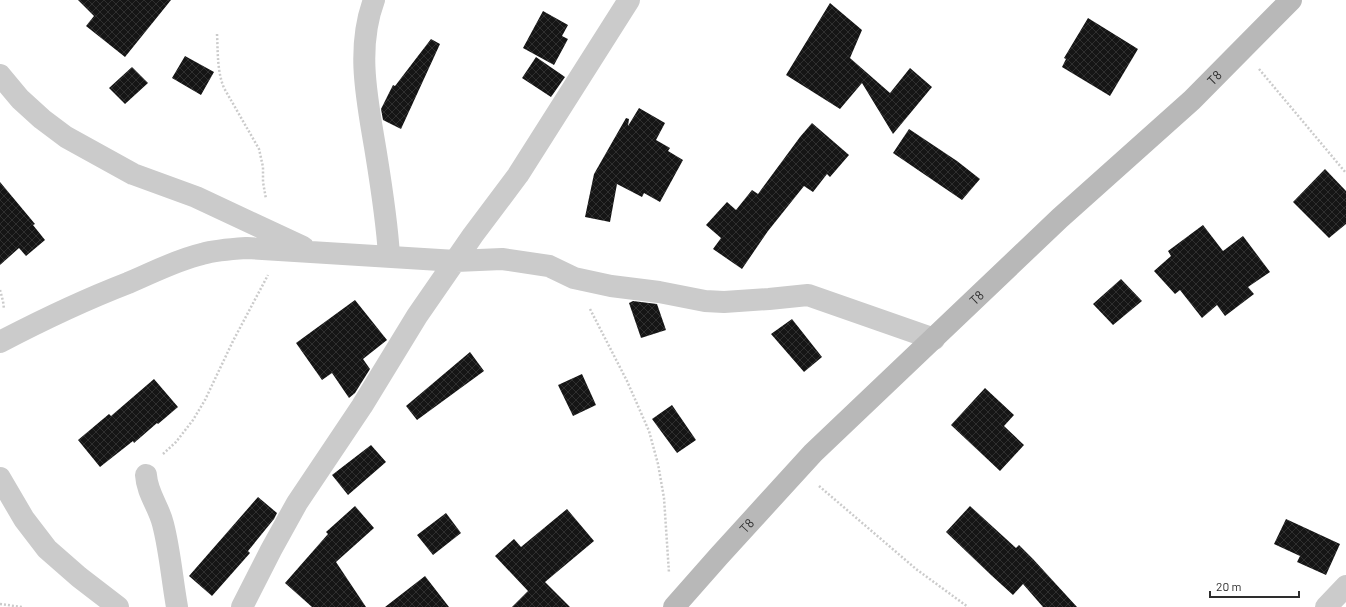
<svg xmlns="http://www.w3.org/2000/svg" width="1346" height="607" font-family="Barlow,sans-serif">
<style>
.building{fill:url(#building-cross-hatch)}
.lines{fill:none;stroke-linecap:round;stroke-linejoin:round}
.path{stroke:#cbcbcb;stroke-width:2.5;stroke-dasharray:2 2;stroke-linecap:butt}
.street{stroke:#cbcbcb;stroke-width:22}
.secondary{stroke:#b8b8b8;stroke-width:22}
.labels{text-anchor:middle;stroke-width:4;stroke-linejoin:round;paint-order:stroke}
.street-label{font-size:13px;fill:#2e2e2e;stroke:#fff}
</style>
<defs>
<pattern id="building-cross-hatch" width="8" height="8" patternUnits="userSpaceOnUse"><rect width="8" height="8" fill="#151515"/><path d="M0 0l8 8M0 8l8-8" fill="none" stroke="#2f2f2f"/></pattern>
</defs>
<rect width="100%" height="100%" fill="#fff"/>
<path class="building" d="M78,0H171L125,57L86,26L94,16Z
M830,3L862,30L850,58L890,93L910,68L932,87L893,134L862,83L840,109L786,75Z
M543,11L568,25L562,36L568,39L554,65L523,48Z
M1088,18L1138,49L1110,96L1062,67L1066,59L1064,58Z
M431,39L440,44L401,129L383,120L381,109L393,85L395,86Z
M185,56L214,72L201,95L172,78Z
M536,57L565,77L551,97L522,78Z
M132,67L148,83L125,104L109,88Z
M639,108L665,123L656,140L670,148L668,151L683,160L660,202L644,193L642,197L617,184L610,222L585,217L594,174L626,118L629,119L628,126Z
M812,123L849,155L830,177L827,174L813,192L804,186L768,231L742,269L713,249L721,238L706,225L727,202L736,210L752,190L758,194L800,137Z
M909,129L957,161L980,179L962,200L893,153Z
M1325,169L1346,191V224L1329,238L1293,202Z
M0,182L35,224L33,225L45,240L26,256L19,248L0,265Z
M1203,225L1223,251L1243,236L1270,272L1248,287L1254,294L1225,316L1217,305L1202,318L1180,290L1175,294L1154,271L1171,256L1168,251Z
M1121,279L1142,301L1113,325L1093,304Z
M355,300L387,340L363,359L370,369L355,393L349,398L332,373L322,380L296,343Z
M633,301L657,304L666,330L641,338L629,303Z
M792,319L822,357L804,372L771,334Z
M470,352L484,371L417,420L406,406Z
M582,374L596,405L573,416L558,385Z
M154,379L178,407L158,424L157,423L134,443L133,441L100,467L78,440L109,414L111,416Z
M985,388L1014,415L1004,426L1024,445L1000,471L951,425Z
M672,405L696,440L677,453L652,419Z
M371,445L386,462L348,495L332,475Z
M258,497L277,513L274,519L248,551L250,553L212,596L189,576Z
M355,506L374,528L336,562L366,607H312L285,583L328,534L326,532Z
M970,506L1016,548L1019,545L1033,559L1077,607H1043L1023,584L1013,595L991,575L946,532Z
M567,509L594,541L545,582L570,607H512L528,591L495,556L514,539L521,547Z
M446,513L461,533L433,555L417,535Z
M1286,519L1340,544L1326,575L1297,562L1300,556L1274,544Z
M425,576L449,607H385Z"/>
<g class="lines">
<path class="path" d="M217,34C218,53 217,71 224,88L259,149L263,167V182L266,199
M1259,69L1346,173
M0,290L3,301L4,309
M590,309L627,381L649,431L658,464L664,498L669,573
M163,454L176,442L193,420L205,400L233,341L268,275
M819,486L916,569L968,607
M0,604L22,607"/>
<path class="street" d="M374,0C356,48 367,99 375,147C381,184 387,220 389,256
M0,75L20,99L42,119L66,137L133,174L196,197L303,247
M0,342C42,320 84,300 128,283C152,273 176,260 202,254C216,250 232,249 247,248L456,261L502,259L549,266L574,278L611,286L659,292L705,301L724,302L769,299L808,295L934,339
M146,475C147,493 159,507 163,524C170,551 172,579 177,607
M0,478L24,519L47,549L79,577L118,607
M242,607L271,550L297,503L362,406L417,316L473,235L518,175L629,0
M1326,607L1346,586"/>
<path class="secondary" id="s1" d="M674,607L719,556L813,453L1060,218L1192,100L1291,0"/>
</g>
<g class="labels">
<g class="street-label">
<text dy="5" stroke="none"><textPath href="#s1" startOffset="757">T8</textPath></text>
<text dy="5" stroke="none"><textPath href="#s1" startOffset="433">T8</textPath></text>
<text dy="5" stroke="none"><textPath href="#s1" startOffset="109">T8</textPath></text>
</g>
</g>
<path d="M1210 591v6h89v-6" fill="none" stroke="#2e2e2e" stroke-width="2"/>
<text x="1216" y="591" font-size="12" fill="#2e2e2e" stroke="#ffffff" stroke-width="3" paint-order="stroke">20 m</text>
</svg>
